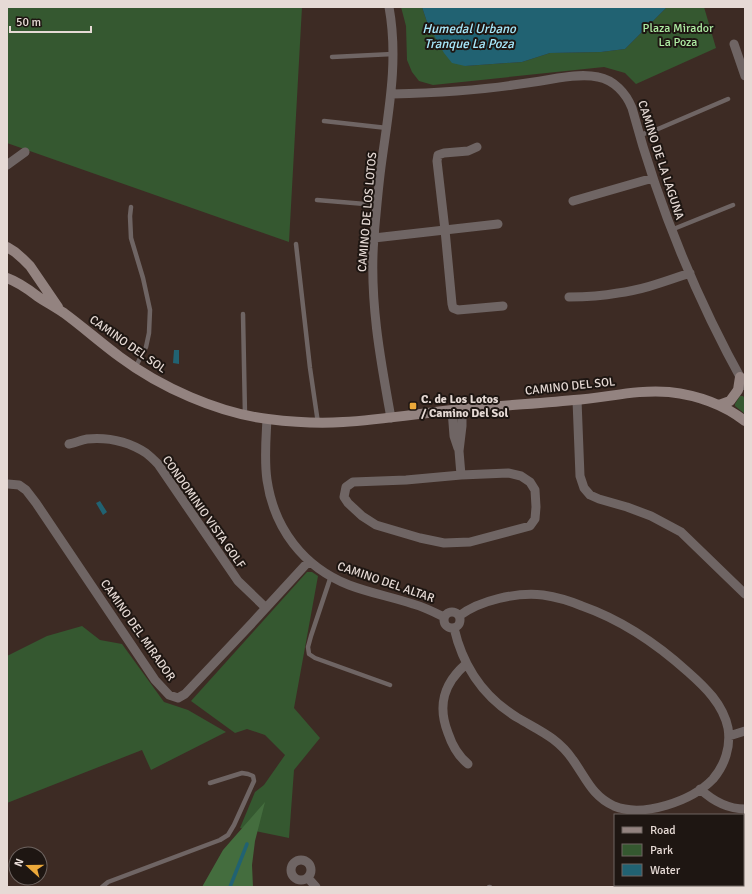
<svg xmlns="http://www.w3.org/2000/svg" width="752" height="894" font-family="Signika,sans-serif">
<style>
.green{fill:#355830}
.forest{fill:#446d3e}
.water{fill:#216272}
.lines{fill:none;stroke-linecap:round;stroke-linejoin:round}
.stream{stroke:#216272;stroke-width:3.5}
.lane{stroke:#6f6564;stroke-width:4.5}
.street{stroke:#6f6564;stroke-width:9}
.secondary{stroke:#938380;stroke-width:10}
.poi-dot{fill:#eca93a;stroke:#1e1612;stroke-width:1.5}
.labels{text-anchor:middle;stroke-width:4;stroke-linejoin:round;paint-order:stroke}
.park-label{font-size:12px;fill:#aeeca3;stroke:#1e1612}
.street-label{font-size:12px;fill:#e6dad5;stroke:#1e1612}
.poi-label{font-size:12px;font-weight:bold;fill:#e6dad5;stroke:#1e1612;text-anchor:start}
.water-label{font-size:13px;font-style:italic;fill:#a7e8fb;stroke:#1e1612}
</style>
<rect width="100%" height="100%" fill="#3d2b24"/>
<path class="green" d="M7,7H302L289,242L7,143Z
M401,7H422L428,25L465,66L522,62L550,53L601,52L625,49L667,7H704L716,48L636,84L625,73L604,67L433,85L419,81L412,72L407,60L406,26Z
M740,396H743L745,399V414L735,406V404Z
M307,572H312L318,576L294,708L320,738L294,770L289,838L240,828L255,792L264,785L285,755L265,735L247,729L235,733L191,701Z
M82,626L100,640L122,644L164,702L188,710L226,732L151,770L142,750L7,803V656L47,636Z"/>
<path class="forest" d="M265,802L255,841L252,865L253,887H202L223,850Z"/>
<path class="water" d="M422,7H667L625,49L601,52L550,53L522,62L465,66L452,63L444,53L428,25Z
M174,350H179V364L173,363Z
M100,501L107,512L103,515L96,503Z"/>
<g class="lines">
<path class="stream" d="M230,887L247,844"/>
<path class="lane" d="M332,57L393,54
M324,121L387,128
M640,135L658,129L728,99
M317,200L377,205
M131,207L130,216L131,238L143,278L150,310L149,333L146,347L135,368
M671,230L733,205
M296,244L310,368L318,423
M243,314L245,415
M331,576L311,636L308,647L309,654L315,658L390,685
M102,887L108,882L220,840L228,835L234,825L254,781L253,776L248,774L242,773L210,783
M489,887H490"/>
<path class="street" d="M389,7C399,62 388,113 381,167C378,190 376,214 374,237C369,298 380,358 391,418
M734,44L745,76
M392,94C432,93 473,91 513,85C528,83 543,81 558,78C571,76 585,74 598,77C614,80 626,93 632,108C658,205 696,298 745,386
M477,147L468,151L444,153L438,155L437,161L445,230L452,304L453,308L458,310L503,306
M7,165L25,152
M573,201L653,178
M374,238L498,224
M569,297C586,297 602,296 618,293C643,290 666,281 690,273
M577,400L580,476L584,488L590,495L599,499L627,507L651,516L681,532L745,594
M452,410L454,436L458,448
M267,419C266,439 264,459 267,480C274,528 303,567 349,585C370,593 392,597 413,604C424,607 434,612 444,617
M69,444C75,443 81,440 87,439C108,437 129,442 146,453C150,456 154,460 158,464L238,581L266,608
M508,473L521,476L530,482L535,490L536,507L535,519L530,526L470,542L444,543L420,538L376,525L362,516L348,503L344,497L346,487L353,482L406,480L461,475Z
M461,475L459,451L462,426V409
M8,484L19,485L26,490L36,503L155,680L169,695L178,698L185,694L253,622L309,561
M444 620a8 8 0 1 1 16 0a8 8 0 1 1-16 0Z
M454,628C463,667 483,697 518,718C540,731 558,738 573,760C586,778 592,796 614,806C643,818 692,801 713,779C725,765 731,746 728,728C723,704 705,687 688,672C657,644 622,620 582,606C570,601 557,597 543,595C517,592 480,600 459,616
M466,664C444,683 437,705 448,733C452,745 458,756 468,764
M729,736L745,731
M700,789C713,801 728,809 745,809
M291 870a10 10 0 1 1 20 0a10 10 0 1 1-20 0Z
M308,878L316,887"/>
<path class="secondary" d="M7,247L15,252L23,259L30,266L58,307
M7,278C18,282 28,289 37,296C46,302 55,307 64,313C83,327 101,343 120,357C160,387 218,413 268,419C292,422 318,424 343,422C379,420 416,414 452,410C493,406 534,404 574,400C606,398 637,389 669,392C696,395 723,404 745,421
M719,405L730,401L738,390L740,377"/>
</g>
<rect class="poi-dot" x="409" y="402" width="8" height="8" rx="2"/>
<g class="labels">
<g class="park-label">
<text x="678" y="32">Plaza Mirador<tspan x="678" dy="14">La Poza</tspan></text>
</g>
<g class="street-label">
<text transform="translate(661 160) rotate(72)" y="4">CAMINO DE LA LAGUNA</text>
<text transform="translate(367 212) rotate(-85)" y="4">CAMINO DE LOS LOTOS</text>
<text transform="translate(128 344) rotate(35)" y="4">CAMINO DEL SOL</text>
<text transform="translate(570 386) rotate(-6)" y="4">CAMINO DEL SOL</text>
<text transform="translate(204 512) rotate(55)" y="4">CONDOMINIO VISTA GOLF</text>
<text transform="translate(386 582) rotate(19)" y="4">CAMINO DEL ALTAR</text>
<text transform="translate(138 630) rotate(55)" y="4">CAMINO DEL MIRADOR</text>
</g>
<g class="poi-label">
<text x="421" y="403">C. de Los Lotos<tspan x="421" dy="14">/ Camino Del Sol</tspan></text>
</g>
<g class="water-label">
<text x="469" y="33">Humedal Urbano<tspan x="469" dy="15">Tranque La Poza</tspan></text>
</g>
</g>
<rect width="752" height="894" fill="none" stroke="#e6dad5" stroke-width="16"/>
<rect x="614" y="814" width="130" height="72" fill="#1e1612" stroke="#6e6460"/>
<rect x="622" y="827" width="20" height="6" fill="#938380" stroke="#6e6460"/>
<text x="650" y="834" font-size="12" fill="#e6dad5">Road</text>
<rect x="622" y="844" width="20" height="12" fill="#355830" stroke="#6e6460"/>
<text x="650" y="854" font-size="12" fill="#e6dad5">Park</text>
<rect x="622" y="864" width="20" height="12" fill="#216272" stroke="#6e6460"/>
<text x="650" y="874" font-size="12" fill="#e6dad5">Water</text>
<g transform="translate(28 866) rotate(291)"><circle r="19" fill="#1e1612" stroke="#6e6460"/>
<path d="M0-3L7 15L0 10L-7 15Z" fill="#eca93a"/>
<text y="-6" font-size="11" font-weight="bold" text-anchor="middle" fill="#e6dad5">N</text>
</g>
<path d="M10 26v6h81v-6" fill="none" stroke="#e6dad5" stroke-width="2"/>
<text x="16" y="26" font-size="12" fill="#e6dad5" stroke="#1e1612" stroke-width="3" paint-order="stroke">50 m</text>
</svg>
